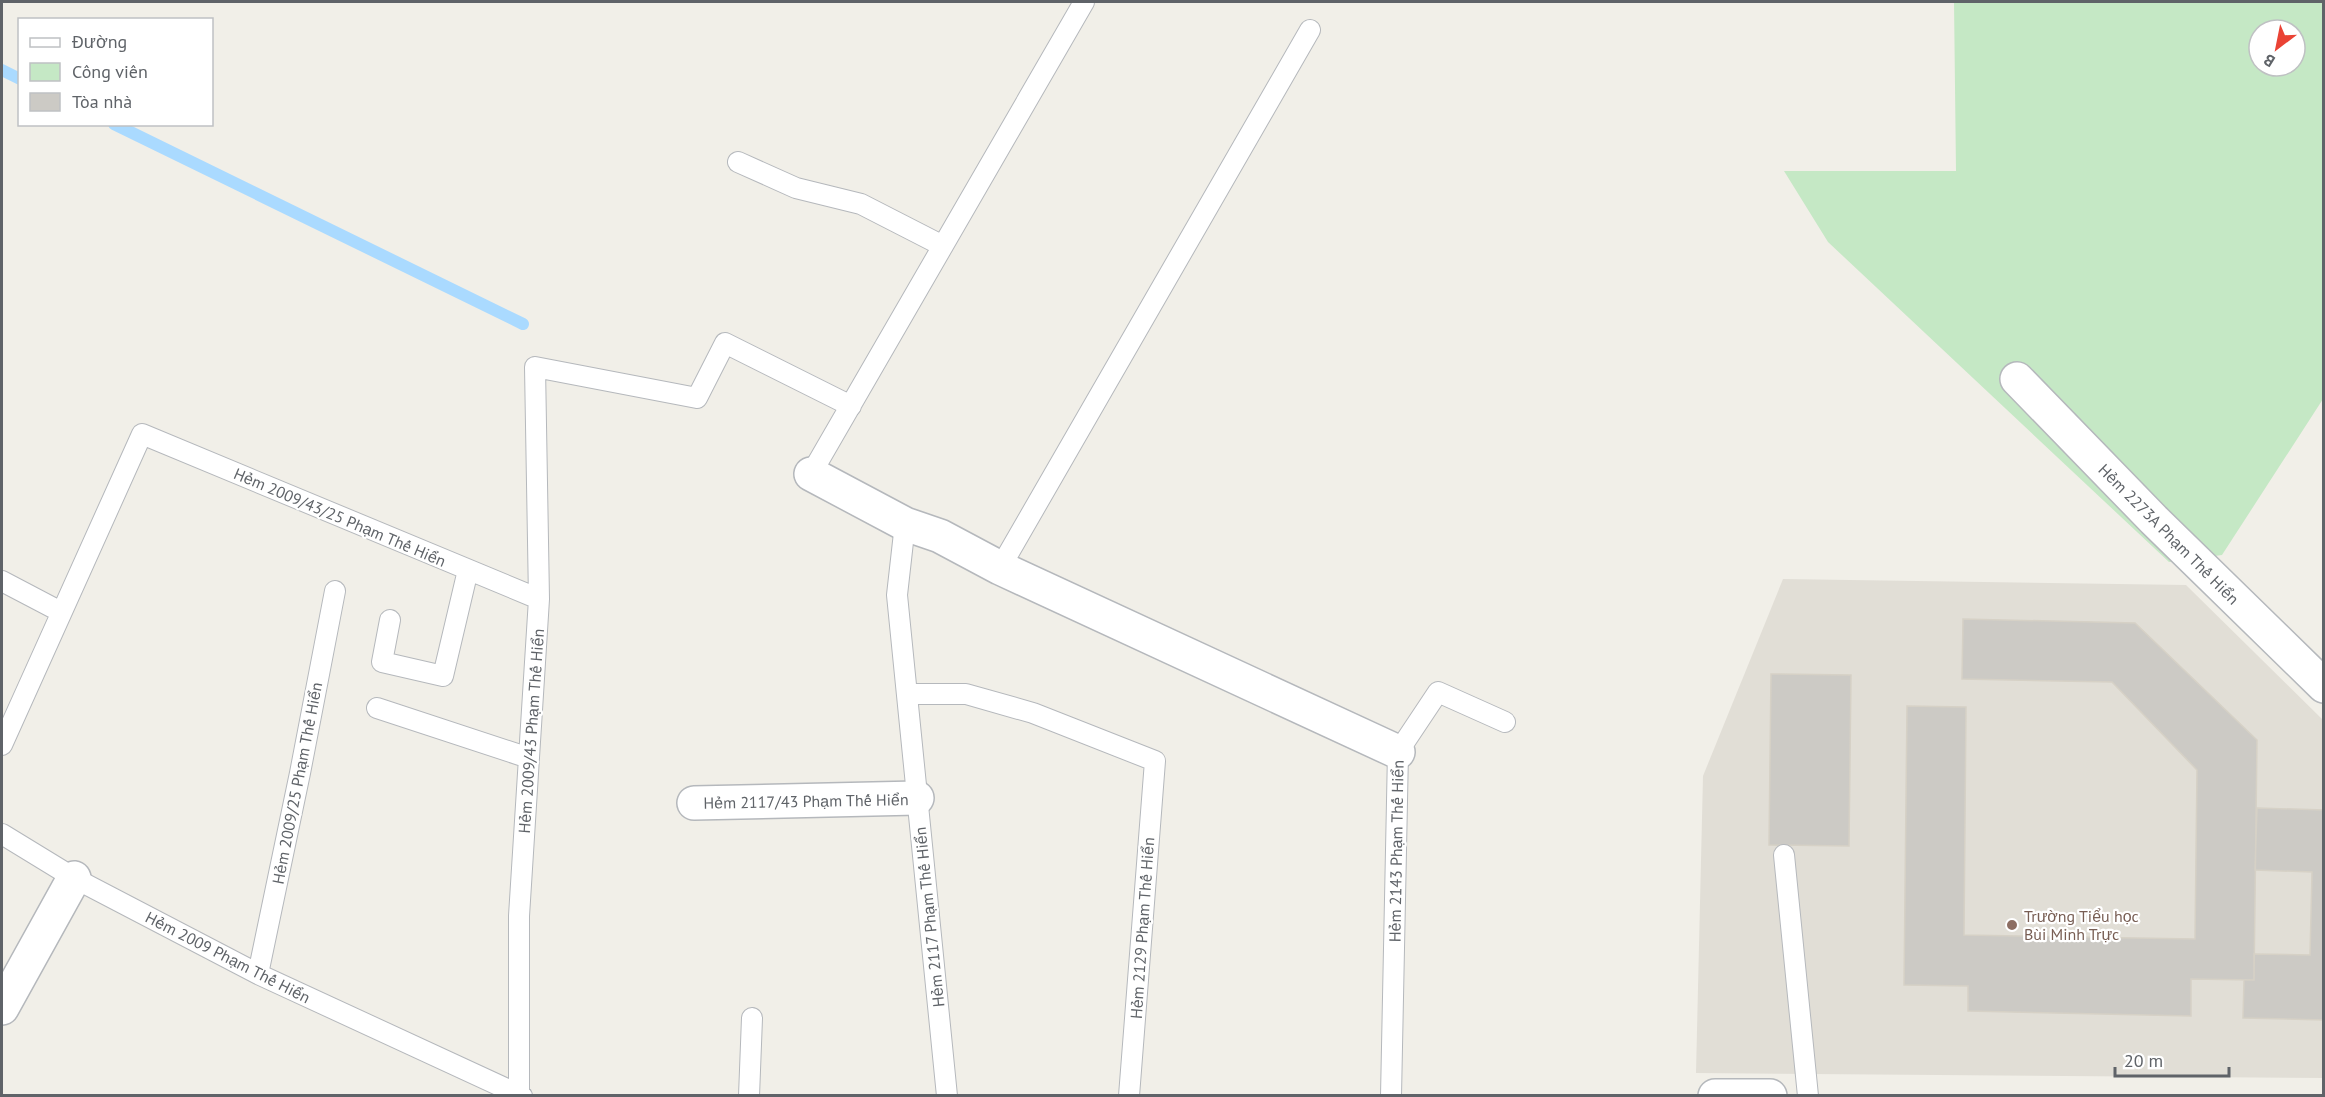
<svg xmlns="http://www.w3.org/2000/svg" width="2325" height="1097" font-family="'PT Sans',sans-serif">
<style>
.education{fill:#e1ded6}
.green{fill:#c5e8c5;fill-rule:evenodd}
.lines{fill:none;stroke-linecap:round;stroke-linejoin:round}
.stream{stroke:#aadaff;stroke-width:12}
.building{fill:#cccac5;stroke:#d6d1c6;stroke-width:1.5}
.lane-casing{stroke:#b5b8bc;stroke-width:22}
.street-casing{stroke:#b5b8bc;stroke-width:36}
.lane{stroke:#fff;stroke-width:20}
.street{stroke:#fff;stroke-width:33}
.education-dot{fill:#8d6e63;stroke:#fff;stroke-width:2}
.labels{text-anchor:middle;stroke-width:4.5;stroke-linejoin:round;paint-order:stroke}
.street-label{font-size:16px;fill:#5f6368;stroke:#fff}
.education-label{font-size:16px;fill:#785e54;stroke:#fff;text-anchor:start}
</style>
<rect width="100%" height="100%" fill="#f1efe8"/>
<path class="education" d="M1783,579L2186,585L2323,720V1078L1696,1073L1703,776Z"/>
<path class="green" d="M1954,2H2323V399L2222,555L2169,562L1828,242L1784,171H1956ZM2259,30H2295V66H2259Z"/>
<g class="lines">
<path class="stream" d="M2,70L20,79
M114,124L523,324"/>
</g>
<path class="building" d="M1963,619L2135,623L2257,740L2254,980L2191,979V1016L1968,1011V986L1904,985L1907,706L1966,707L1964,935L2195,939L2197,770L2112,682L1962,679Z
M1771,674L1851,675L1849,846L1769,845Z
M2257,808L2324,810V1020L2243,1018L2244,980H2254V954L2310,955L2312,872L2255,870Z"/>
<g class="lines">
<defs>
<path id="lane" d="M738,162L796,188L861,204L943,246
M811,474L1084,2
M905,524L897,595L947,1096
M1000,568L1310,30
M2,581L61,612
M390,620L382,662L443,676L468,570
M907,694H966L1033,713L1155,761L1129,1096
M377,708L529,758
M2,745L142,434L539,599
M2,834L74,878L258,974L522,1096
M1784,855L1808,1096
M258,974L300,773L335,591
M519,1094V916L539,599L535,367L697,398L725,343L851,406
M749,1096L752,1018
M1391,1096L1398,752L1438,692L1505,722"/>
<path id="street" d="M2017,379L2154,520L2324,686
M811,474L905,524L940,536L1000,568L1398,752
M694,803L917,798
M2,1008L74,878
M1715,1096H1770"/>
</defs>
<use href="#lane" class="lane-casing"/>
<use href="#street" class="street-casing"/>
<use href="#lane" class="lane"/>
<use href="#street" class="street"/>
</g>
<circle class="education-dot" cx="2012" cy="925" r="6"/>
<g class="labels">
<g class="street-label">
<text transform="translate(340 517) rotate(23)" y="6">Hẻm 2009/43/25 Phạm Thế Hiển</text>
<text transform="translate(2169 534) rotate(45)" y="6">Hẻm 2273A Phạm Thế Hiển</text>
<text transform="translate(531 731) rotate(-86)" y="6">Hẻm 2009/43 Phạm Thế Hiển</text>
<text transform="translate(297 783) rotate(-79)" y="6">Hẻm 2009/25 Phạm Thế Hiển</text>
<text transform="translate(806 801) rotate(-1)" y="6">Hẻm 2117/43 Phạm Thế Hiển</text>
<text transform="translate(1396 851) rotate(-89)" y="6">Hẻm 2143 Phạm Thế Hiển</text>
<text transform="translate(929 917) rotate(-96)" y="6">Hẻm 2117 Phạm Thế Hiển</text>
<text transform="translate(1142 928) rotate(-86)" y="6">Hẻm 2129 Phạm Thế Hiển</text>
<text transform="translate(228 957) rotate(27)" y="6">Hẻm 2009 Phạm Thế Hiển</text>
</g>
<g class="education-label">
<text x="2024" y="922">Trường Tiểu học<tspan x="2024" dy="18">Bùi Minh Trực</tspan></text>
</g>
</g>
<rect width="2325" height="1097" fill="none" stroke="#5f6368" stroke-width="6"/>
<rect x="18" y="18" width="195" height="108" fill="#ffffff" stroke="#bfc1c3" stroke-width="1.5"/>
<rect x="30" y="38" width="30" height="9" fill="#ffffff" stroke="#bfc1c3" stroke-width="1.5"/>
<text x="72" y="48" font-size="18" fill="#5f6368">Đường</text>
<rect x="30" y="63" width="30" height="18" fill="#c5e8c5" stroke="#bfc1c3" stroke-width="1.5"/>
<text x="72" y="78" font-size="18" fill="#5f6368">Công viên</text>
<rect x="30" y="93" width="30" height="18" fill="#cccac5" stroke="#bfc1c3" stroke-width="1.5"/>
<text x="72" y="108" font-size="18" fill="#5f6368">Tòa nhà</text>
<g transform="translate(2277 48) rotate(212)"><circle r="28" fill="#ffffff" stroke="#bfc1c3" stroke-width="1.5"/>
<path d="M0-4.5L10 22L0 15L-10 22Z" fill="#ea4335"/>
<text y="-9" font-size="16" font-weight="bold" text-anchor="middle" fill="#5f6368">B</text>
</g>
<path d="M2115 1067v9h114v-9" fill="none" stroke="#5f6368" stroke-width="3"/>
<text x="2124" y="1067" font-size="18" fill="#5f6368" stroke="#ffffff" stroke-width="4.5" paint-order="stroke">20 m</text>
</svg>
